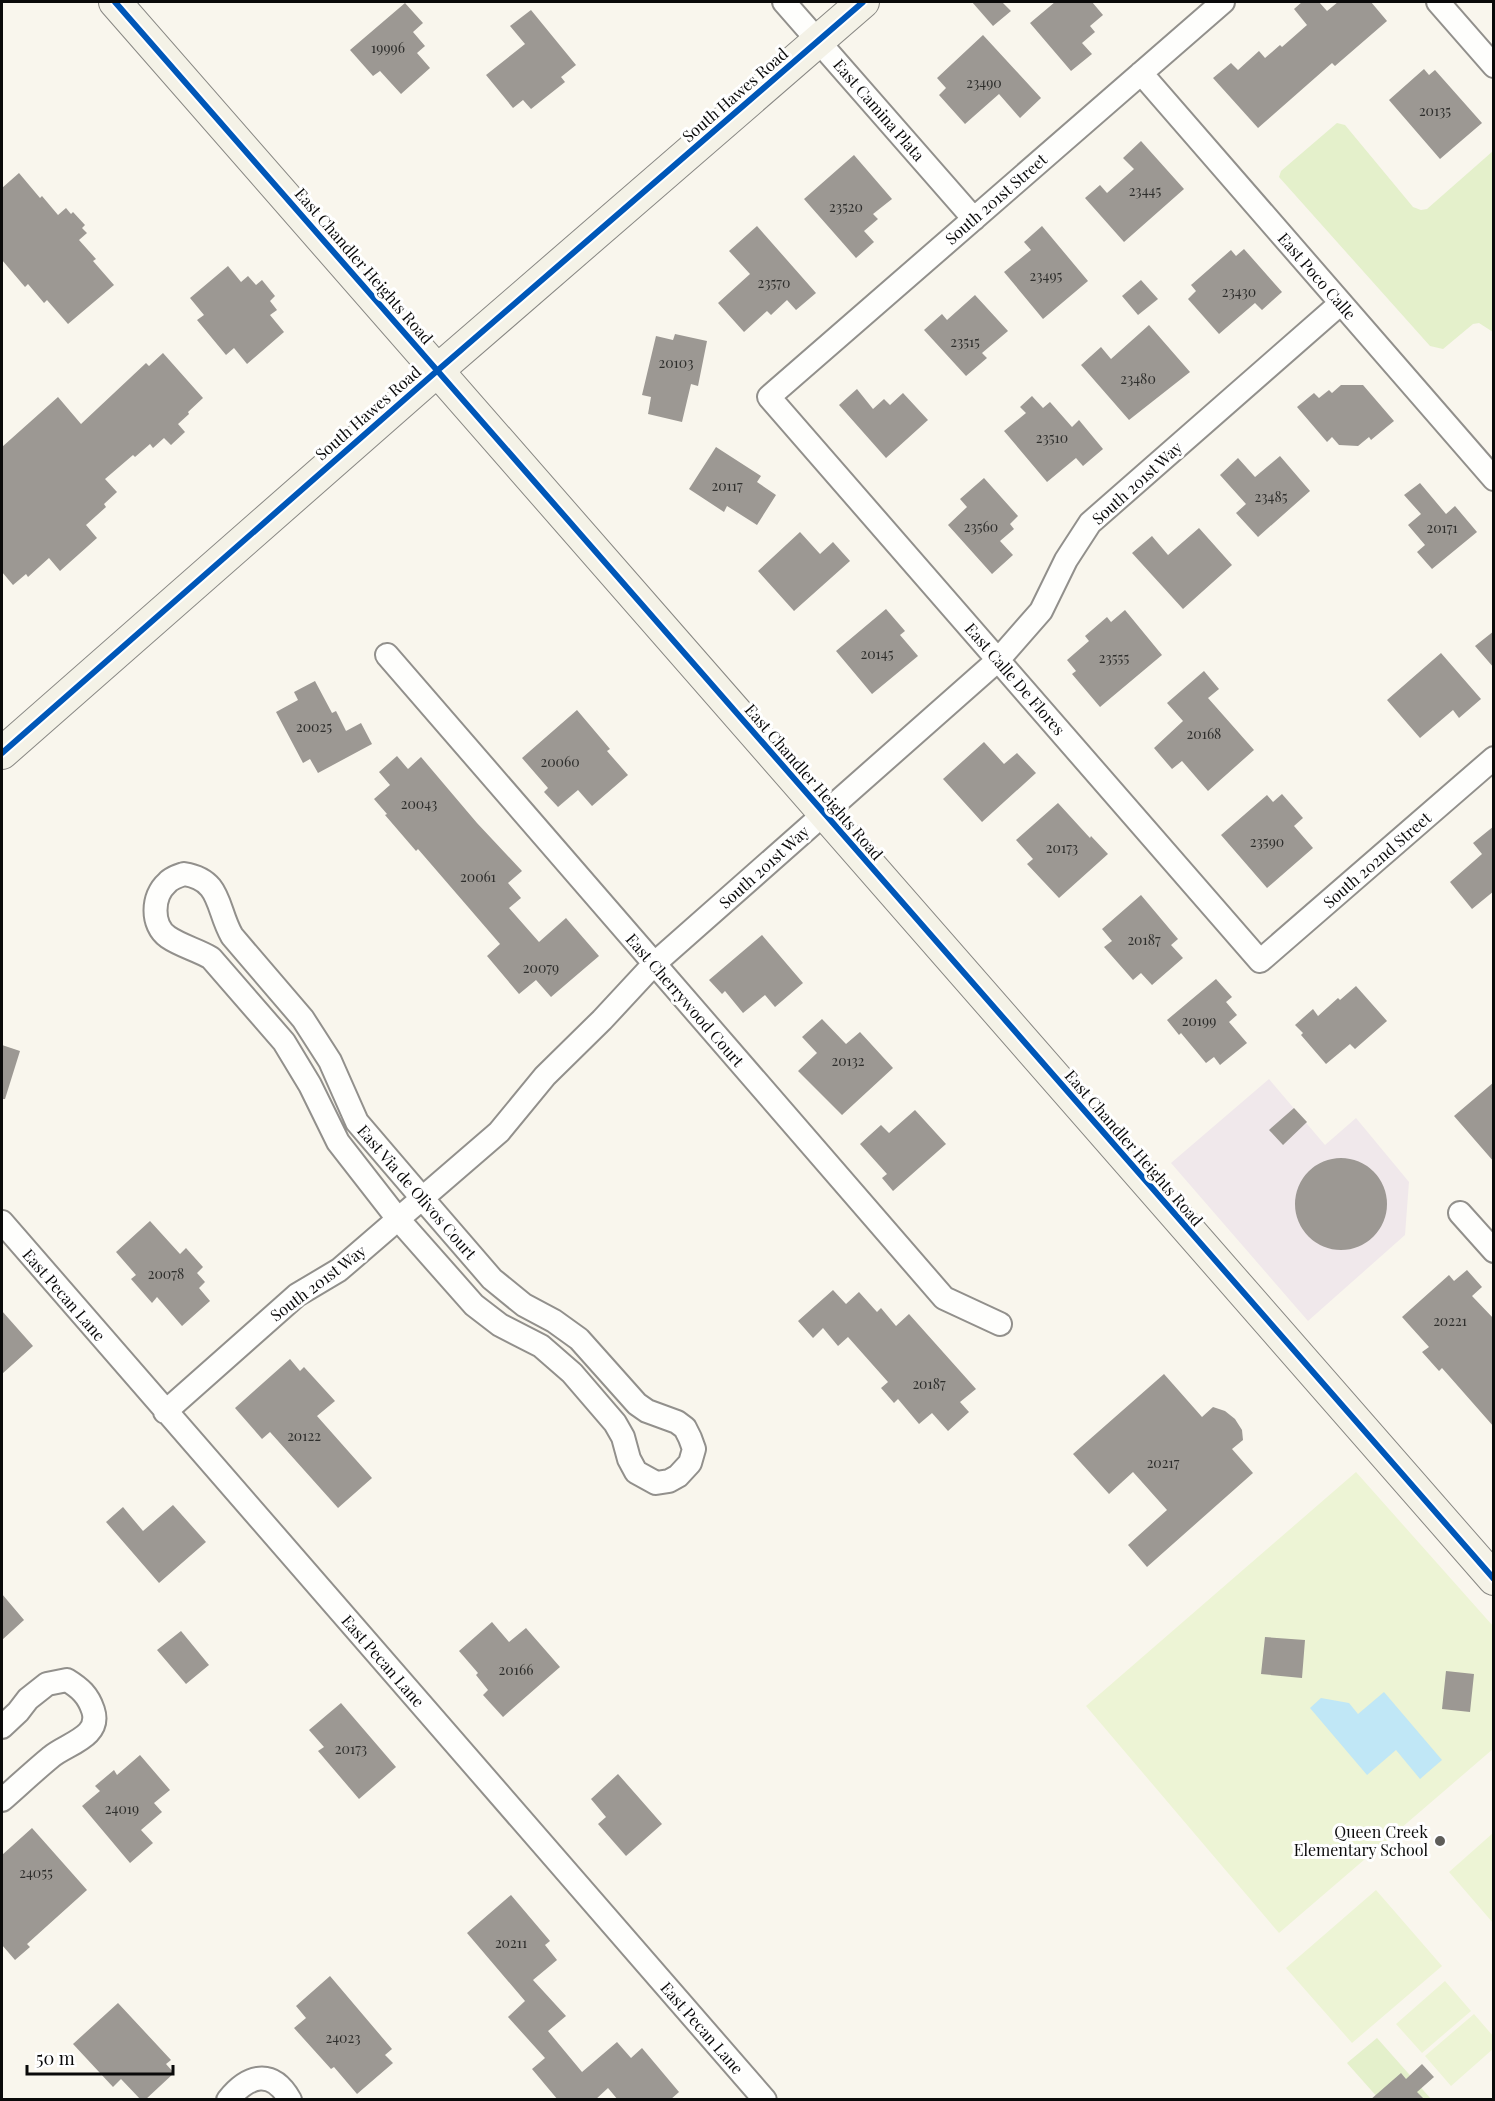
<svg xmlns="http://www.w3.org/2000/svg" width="1495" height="2101" font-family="'Playfair Display',serif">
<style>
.industrial{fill:#f0e8eb}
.green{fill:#e4f0cb}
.pitch{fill:#edf4d5}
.water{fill:#c0e7f6}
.building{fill:#9c9893}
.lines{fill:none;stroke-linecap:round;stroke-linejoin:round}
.street-casing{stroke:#92908c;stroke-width:26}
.secondary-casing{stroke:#888783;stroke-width:34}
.street{stroke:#fefefc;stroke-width:22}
.secondary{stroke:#f4f2e7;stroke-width:32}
.cycleway-casing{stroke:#fff;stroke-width:10}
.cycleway{stroke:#0057b8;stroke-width:6}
.poi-dot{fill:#5e5d59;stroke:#fff;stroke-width:2}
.labels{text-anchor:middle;stroke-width:6;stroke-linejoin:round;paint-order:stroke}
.number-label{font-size:14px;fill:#2e2e2c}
.street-label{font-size:16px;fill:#0a0a0a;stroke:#fff}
.poi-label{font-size:16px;fill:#0a0a0a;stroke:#fff;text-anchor:end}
</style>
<rect width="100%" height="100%" fill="#f9f6ed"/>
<path class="industrial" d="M1269,1079L1325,1145L1356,1118L1409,1182L1405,1235L1308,1321L1171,1163Z"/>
<path class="green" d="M1337,123L1345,125L1413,207L1421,210L1427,209L1493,151V332L1479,323L1473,324L1443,349L1430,346L1279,177L1281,171Z
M1377,2038L1431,2099H1379L1347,2063Z"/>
<path class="pitch" d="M1356,1472L1493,1626V1749L1279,1933L1086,1706Z
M1493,1833V1923L1449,1872Z
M1376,1890L1442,1966L1352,2043L1286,1968Z
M1445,1981L1471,2011L1422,2053L1396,2024Z
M1474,2014L1493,2036V2049L1451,2086L1425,2056Z"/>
<path class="water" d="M1384,1692L1442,1760L1420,1779L1396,1750L1367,1775L1310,1708L1321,1698L1349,1703L1358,1714Z"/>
<path class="building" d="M972,2H1002L1011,11L993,26Z
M1055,2H1092L1103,15L1090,26L1095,32L1082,43L1092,54L1071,71L1030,23Z
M1302,2H1319L1327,11L1338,2H1371L1387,21L1335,66L1332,63L1258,128L1213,78L1231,63L1238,70L1259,51L1265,58L1280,45L1282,47L1307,25L1294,9Z
M405,3L423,23L413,32L425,46L417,53L430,68L401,94L380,71L373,76L350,50Z
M531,10L576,65L561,77L565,82L531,109L523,100L513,108L486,75L525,44L510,26Z
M983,35L1041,98L1020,118L999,94L965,124L939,95L946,88L937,78Z
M1424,69L1429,75L1435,70L1482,123L1440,159L1389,100Z
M1141,141L1184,189L1124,242L1085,198L1100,185L1107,193L1134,169L1123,158Z
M854,155L892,199L873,214L878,219L864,231L874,242L856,258L804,199Z
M19,173L40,198L42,196L58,215L66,208L71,214L73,212L85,225L82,228L87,233L79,240L96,259L93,261L114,285L68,324L47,300L44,303L28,284L25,287L2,260V188Z
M757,226L816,293L796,310L787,300L771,315L767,311L744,332L718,303L750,274L729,251Z
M1042,226L1088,281L1043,319L1004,272L1031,250L1024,242Z
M1244,249L1282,292L1262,310L1255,303L1219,334L1188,299L1196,291L1191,285L1231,250L1236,256Z
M228,266L241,282L248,276L256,285L262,280L275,296L270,301L277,310L270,315L284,332L247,364L234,348L226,355L197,320L204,315L190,298Z
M1141,280L1158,299L1138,315L1122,296Z
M975,295L1008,331L982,353L987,358L966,376L924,330L942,314L947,320Z
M1149,325L1190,372L1129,420L1081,365L1101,347L1111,359Z
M675,334L707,341L698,386L691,384L682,422L648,414L651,397L642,395L656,336L673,340Z
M163,353L203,398L188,412L189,414L178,424L185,432L171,445L164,438L153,448L150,444L135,457L133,455L105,479L117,492L104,504L106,507L86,525L97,538L60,571L49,558L28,577L26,574L13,585L2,572V447L58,397L81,424L146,363L149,366Z
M1341,385H1363L1394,421L1371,440L1369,437L1358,446L1339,445L1332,437L1327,442L1297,407L1314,393L1319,398L1329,390L1332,393Z
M857,389L873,409L884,399L890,405L903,393L928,420L886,458L839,405Z
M1032,396L1043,408L1050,402L1072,427L1079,420L1103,449L1083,466L1076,458L1047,482L1004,431L1026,413L1020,407Z
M716,447L761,476L757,482L776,495L757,525L727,506L724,512L689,489Z
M1280,456L1310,491L1258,537L1236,513L1246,504L1220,475L1238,458L1255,477Z
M984,478L1018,516L1010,524L1014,529L1000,541L1013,555L992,574L948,525L967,507L960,499Z
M1420,483L1446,514L1455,506L1477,532L1432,569L1417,552L1425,545L1408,525L1421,514L1404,495Z
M1199,528L1232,565L1183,609L1132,553L1152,536L1168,555Z
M800,532L820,554L833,542L850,561L794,611L758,571Z
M886,609L905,631L900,635L918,656L872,694L836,651Z
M1125,610L1162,655L1100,707L1072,674L1076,671L1067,660L1089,641L1085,636L1107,617L1111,622Z
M1494,631V668L1475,646Z
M1441,653L1481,699L1459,718L1453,710L1420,738L1387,700Z
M1204,671L1219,689L1208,698L1254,750L1208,791L1182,761L1172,769L1154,748L1183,721L1167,703Z
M315,681L332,713L336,711L346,731L361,723L372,744L318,773L310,759L303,763L276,712L298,700L294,692Z
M577,710L610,749L607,751L628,775L592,806L578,790L558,807L544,792L548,788L522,758Z
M984,742L1004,764L1017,753L1036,773L982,822L943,779Z
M397,756L408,769L421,757L477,823L522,871L508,883L521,898L509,908L539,942L566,918L599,956L551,997L536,980L519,994L487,956L500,944L418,849L416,851L385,815L387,814L374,799L390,785L379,772Z
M1282,794L1303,818L1294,826L1313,848L1267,888L1221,835L1267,795L1273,802Z
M1058,803L1090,838L1091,836L1108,854L1059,898L1027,864L1033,859L1016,840Z
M1494,826V891L1472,909L1450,882L1482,854L1473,843Z
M1141,895L1178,939L1171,945L1183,958L1152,985L1141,973L1133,980L1104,947L1112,941L1102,929Z
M762,935L803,983L775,1007L765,995L743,1013L725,991L722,994L709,980Z
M1216,979L1232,997L1226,1002L1237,1015L1229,1022L1247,1043L1220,1065L1214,1057L1206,1063L1181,1033L1179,1035L1167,1020Z
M1356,986L1387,1021L1355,1049L1350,1044L1326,1064L1301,1035L1303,1033L1295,1025L1313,1009L1318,1016L1338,998L1340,1000Z
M822,1019L846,1044L860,1032L893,1068L842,1115L798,1071L817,1053L802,1037Z
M2,1045L20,1051L5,1099H2Z
M1494,1082V1162L1454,1116Z
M1294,1108L1307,1122L1283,1145L1269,1130Z
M915,1110L946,1144L893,1191L882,1178L887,1174L860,1144L881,1125L889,1133Z
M1295 1204a46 46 0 1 1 92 0a46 46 0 1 1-92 0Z
M150,1221L180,1254L186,1248L203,1267L197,1273L205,1282L199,1288L210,1301L182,1326L157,1297L152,1303L131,1279L136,1275L116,1252Z
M1467,1270L1482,1287L1472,1296L1494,1319V1427L1442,1368L1439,1371L1422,1352L1429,1347L1402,1317L1449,1275L1454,1281Z
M833,1290L846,1304L859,1292L877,1312L881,1308L896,1326L909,1314L976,1389L960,1402L969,1412L948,1431L932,1413L919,1424L898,1399L894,1403L881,1388L888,1382L848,1337L838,1346L823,1328L813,1338L798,1321Z
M2,1311L33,1346L2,1374Z
M290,1359L300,1371L304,1367L335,1401L317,1416L372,1478L338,1508L270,1432L262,1439L235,1408Z
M1164,1374L1202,1417L1213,1407L1225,1411L1235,1419L1242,1430L1243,1440L1232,1449L1253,1473L1147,1567L1128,1545L1167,1510L1133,1472L1109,1494L1073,1454Z
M173,1505L206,1542L159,1583L106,1522L123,1507L143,1531Z
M2,1594L24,1620L2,1640Z
M492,1622L509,1642L526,1628L560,1667L503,1717L483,1695L488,1690L476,1675L478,1673L459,1651Z
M181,1631L209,1665L186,1684L157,1650Z
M1265,1637L1305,1640L1302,1678L1261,1674Z
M1446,1671L1474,1674L1470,1712L1442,1709Z
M341,1703L396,1767L359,1799L318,1751L324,1747L309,1730Z
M140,1755L170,1790L154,1803L162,1812L141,1830L153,1843L130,1863L82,1806L100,1791L95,1786L114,1770L117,1775Z
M618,1774L662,1824L626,1856L598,1824L606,1817L591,1799Z
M32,1828L87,1890L27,1944L30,1947L15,1960L2,1945V1855Z
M511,1895L550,1941L545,1945L557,1960L533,1980L566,2016L548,2031L582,2072L617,2042L631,2058L642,2048L679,2092L670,2100H618L608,2088L595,2100H558L532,2069L545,2058L508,2017L525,2001L467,1933Z
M330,1976L392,2049L385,2055L393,2063L357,2094L334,2067L331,2069L294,2028L306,2018L296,2006Z
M118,2003L171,2060L166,2064L174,2073L145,2100H141L121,2079L113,2087L73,2044Z
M1422,2064L1434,2077L1417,2092L1425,2100H1370L1401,2073L1406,2079Z"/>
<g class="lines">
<defs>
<path id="street" d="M784,2L974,219
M1223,2L769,397L1260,961L1494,758
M1438,2L1494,66
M1141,73L1494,479
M387,655L944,1298L1000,1324
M184,874C222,880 216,908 232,936L303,1019L330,1061L357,1122L422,1198L492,1279L524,1305L554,1321L579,1339L637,1404L647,1411L677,1422L685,1428L690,1438L694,1449L690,1463L678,1476L669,1481L656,1483L636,1472L629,1459L623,1437L615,1423L572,1373L541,1346L500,1325L474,1305L398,1219L338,1142L310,1085L284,1042L211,958C198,950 181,946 168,937C151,925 152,896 167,883C171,878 178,876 184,874Z
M1460,1213L1494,1251
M2,1222L765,2100
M165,1412L297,1295L339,1270L499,1132L545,1076L602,1020L654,964L998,660L1041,611L1066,560L1090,523L1341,303
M2,1727L18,1712L28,1699L47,1684L67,1680C80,1688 88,1695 93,1710C102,1737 66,1744 51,1757C34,1771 18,1786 2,1800
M228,2100C248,2075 272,2068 290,2100"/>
<path id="secondary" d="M115,2L1494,1579
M2,753L438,370L863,2"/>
</defs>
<use href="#street" class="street-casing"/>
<use href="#secondary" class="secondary-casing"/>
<use href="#street" class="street"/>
<use href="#secondary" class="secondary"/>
<defs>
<path id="cycleway" d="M115,2L1494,1579
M2,753L438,370L863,2"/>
</defs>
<use href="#cycleway" class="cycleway-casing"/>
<use href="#cycleway" class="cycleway"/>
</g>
<circle class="poi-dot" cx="1440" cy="1841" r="6"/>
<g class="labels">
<g class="number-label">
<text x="388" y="53">19996</text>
<text x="984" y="88">23490</text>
<text x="1435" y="116">20135</text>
<text x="1145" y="196">23445</text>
<text x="846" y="212">23520</text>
<text x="1046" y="281">23495</text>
<text x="774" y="288">23570</text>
<text x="1239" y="297">23430</text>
<text x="965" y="347">23515</text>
<text x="676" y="368">20103</text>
<text x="1138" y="384">23480</text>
<text x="1052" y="443">23510</text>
<text x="727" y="491">20117</text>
<text x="1271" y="502">23485</text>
<text x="981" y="532">23560</text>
<text x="1442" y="533">20171</text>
<text x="877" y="659">20145</text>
<text x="1114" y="663">23555</text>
<text x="314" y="732">20025</text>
<text x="1204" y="739">20168</text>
<text x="560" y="767">20060</text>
<text x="419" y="809">20043</text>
<text x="1267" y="847">23590</text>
<text x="1062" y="853">20173</text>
<text x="478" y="882">20061</text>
<text x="1144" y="945">20187</text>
<text x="541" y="973">20079</text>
<text x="1199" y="1026">20199</text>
<text x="848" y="1066">20132</text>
<text x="166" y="1279">20078</text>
<text x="1450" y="1326">20221</text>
<text x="929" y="1389">20187</text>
<text x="304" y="1441">20122</text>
<text x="1163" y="1468">20217</text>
<text x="516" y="1675">20166</text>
<text x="351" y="1754">20173</text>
<text x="122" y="1814">24019</text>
<text x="36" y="1878">24055</text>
<text x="511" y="1948">20211</text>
<text x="343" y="2043">24023</text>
</g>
<g class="street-label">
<text transform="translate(735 95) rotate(-41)" y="6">South Hawes Road</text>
<text transform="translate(879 110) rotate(49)" y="6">East Camina Plata</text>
<text transform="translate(996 199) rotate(-41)" y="6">South 201st Street</text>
<text transform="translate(364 266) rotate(49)" y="6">East Chandler Heights Road</text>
<text transform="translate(1317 276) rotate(49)" y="6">East Poco Calle</text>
<text transform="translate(368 413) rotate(-41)" y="6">South Hawes Road</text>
<text transform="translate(1137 483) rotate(-42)" y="6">South 201st Way</text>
<text transform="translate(1015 679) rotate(49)" y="6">East Calle De Flores</text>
<text transform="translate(814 782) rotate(49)" y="6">East Chandler Heights Road</text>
<text transform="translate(1377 860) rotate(-41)" y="6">South 202nd Street</text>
<text transform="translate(764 867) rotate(-42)" y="6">South 201st Way</text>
<text transform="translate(685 1000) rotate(49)" y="6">East Cherrywood Court</text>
<text transform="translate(1134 1148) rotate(49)" y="6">East Chandler Heights Road</text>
<text transform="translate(417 1192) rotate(49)" y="6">East Via de Olivos Court</text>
<text transform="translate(318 1283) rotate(-37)" y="6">South 201st Way</text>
<text transform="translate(64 1295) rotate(49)" y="6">East Pecan Lane</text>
<text transform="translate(383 1661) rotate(49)" y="6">East Pecan Lane</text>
<text transform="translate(702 2028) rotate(49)" y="6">East Pecan Lane</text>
</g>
<g class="poi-label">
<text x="1428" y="1838">Queen Creek<tspan x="1428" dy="18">Elementary School</tspan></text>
</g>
</g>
<rect width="1495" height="2101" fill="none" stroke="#0a0a0a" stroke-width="6"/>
<path d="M27 2065v9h146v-9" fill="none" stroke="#0a0a0a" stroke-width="3"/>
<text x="36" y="2065" font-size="18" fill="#0a0a0a" stroke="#ffffff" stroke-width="4.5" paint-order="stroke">50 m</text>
</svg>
